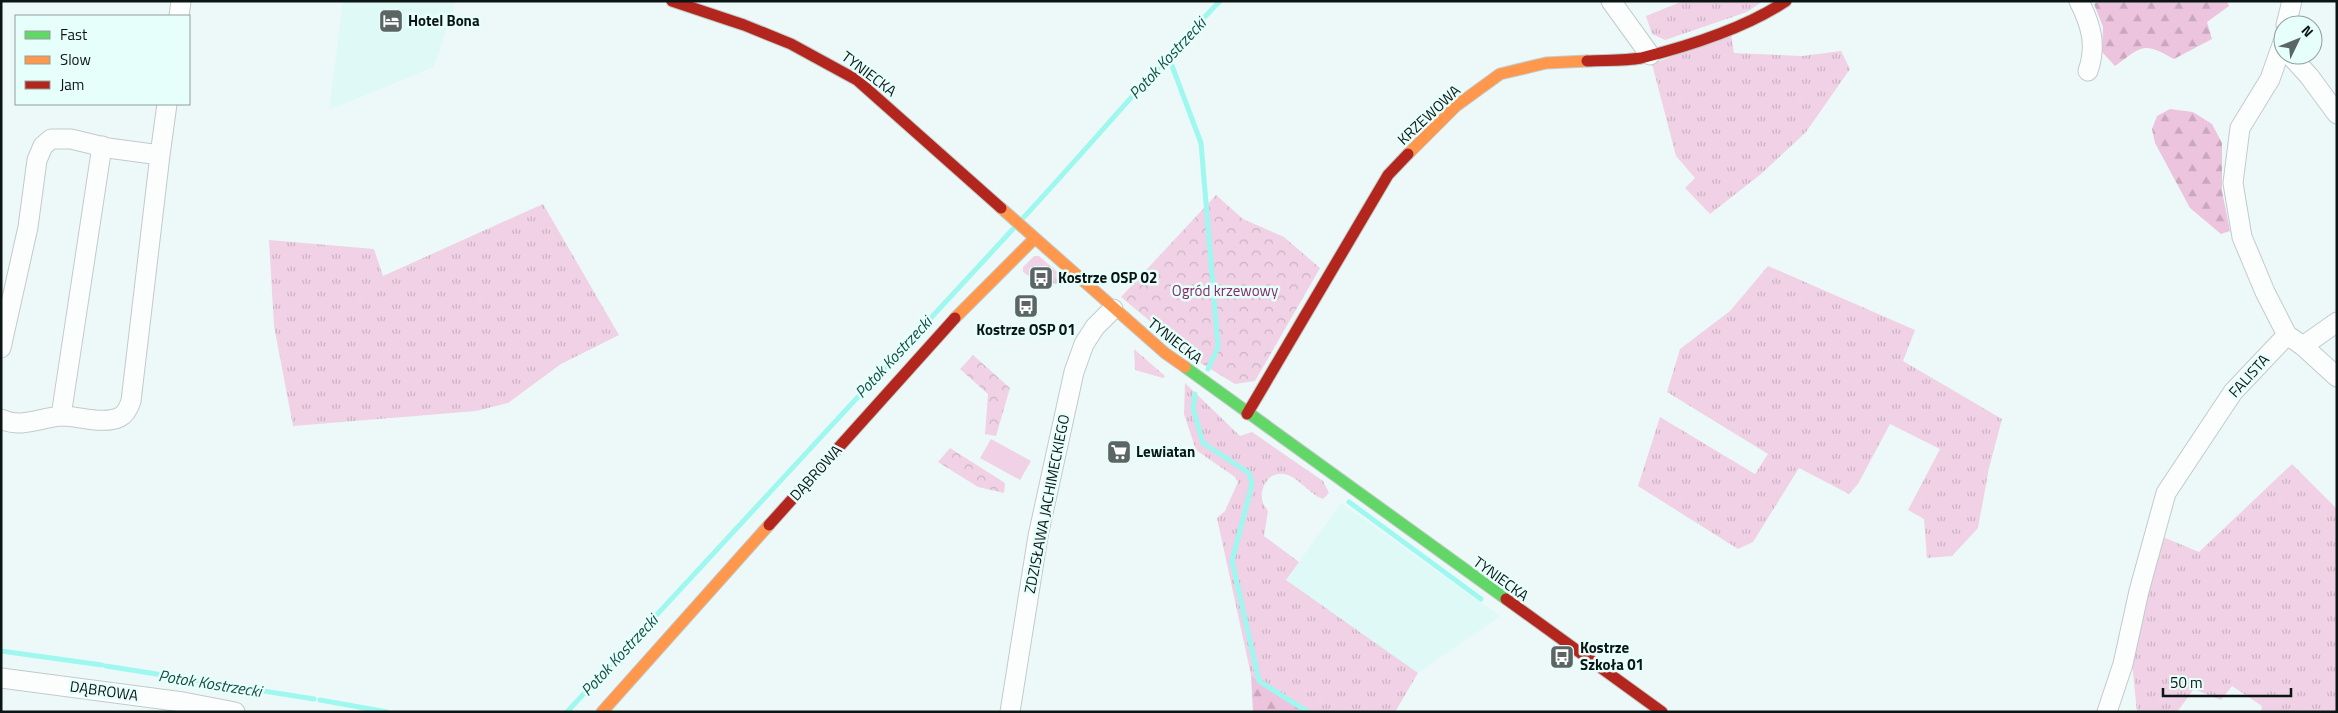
<svg xmlns="http://www.w3.org/2000/svg" width="2338" height="713" font-family="'Titillium Web',sans-serif">
<style>
.built{fill:#dffaf6}
.grass{fill:url(#grass-tufts)}
.forest{fill:url(#forest-firs)}
.park{fill:url(#park-crowns)}
.pitch{fill:#f0d1e5}
.lines{fill:none;stroke-linecap:round;stroke-linejoin:round}
.stream{stroke:#9ef8ef;stroke-width:5}
.street-casing{stroke:#c1cbca;stroke-width:21}
.fast-casing{stroke:#c1cbca;stroke-width:13}
.slow-casing{stroke:#c1cbca;stroke-width:13}
.jam-casing{stroke:#c1cbca;stroke-width:13}
.street{stroke:#fcfefe;stroke-width:19}
.fast{stroke:#63d668;stroke-width:11}
.slow{stroke:#ff974d;stroke-width:11}
.jam{stroke:#b3261e;stroke-width:11}
.labels{text-anchor:middle;stroke-width:5;stroke-linejoin:round;paint-order:stroke}
.poi-label{font-size:15px;font-weight:bold;fill:#0b1514;stroke:#e7fffb;text-anchor:start}
.street-label{font-size:15px;fill:#0b1514;stroke:#e7fffb}
.park-label{font-size:15px;fill:#872a67;stroke:#e7fffb}
.water-label{font-size:16px;font-style:italic;fill:#164e48;stroke:#e7fffb}
</style>
<defs>
<pattern id="grass-tufts" width="24" height="20" patternUnits="userSpaceOnUse" patternTransform="scale(1.25)"><rect width="24" height="20" fill="#f0d1e5"/><path d="M3 7l-1-3M5 7V3M7 7l1-3M15 17l-1-3M17 17v-4M19 17l1-3" fill="none" stroke="#ccb3c4"/></pattern>
<pattern id="forest-firs" width="22" height="20" patternUnits="userSpaceOnUse" patternTransform="scale(1.25)"><rect width="22" height="20" fill="#ecc4de"/><path d="M5 1l3.5 6h-7zM16 11l3.5 6h-7z" fill="#c9a8be"/></pattern>
<pattern id="park-crowns" width="20" height="18" patternUnits="userSpaceOnUse" patternTransform="scale(1.25)"><rect width="20" height="18" fill="#f0d1e5"/><path d="M2 6a3 3 0 1 1 6 0M12 15a3 3 0 1 1 6 0" fill="none" stroke="#ccb3c4"/></pattern>
</defs>
<rect width="100%" height="100%" fill="#edf9f8"/>
<path class="built" d="M343,1H456L434,67L329,110Z
M1341,503L1500,616L1418,673L1360,634L1286,580Z"/>
<path class="grass" d="M1683,1H1763L1747,12L1665,40L1652,34L1646,16Z
M1731,34L1734,53L1802,56L1841,51L1850,69L1806,132L1761,174L1710,214L1685,188L1695,178L1676,156L1652,64Z
M543,204L619,335L561,364L508,403L476,411L293,426L274,326L269,240L374,249L383,276Z
M1034,256H1039L1063,277L1062,280L1056,284L1030,277L1023,272V267Z
M1768,266L1915,330L1903,361L2002,419L1989,468L1978,528L1952,556L1927,558L1924,519L1908,510L1940,449L1890,424L1858,484L1849,494L1799,468L1753,542L1738,549L1638,486L1660,417L1755,474L1768,454L1667,392L1680,349L1730,311Z
M1134,349L1165,376L1163,378L1135,370Z
M1185,383L1240,436L1252,432L1323,481L1329,493L1323,499C1305,493 1293,466 1272,476C1267,479 1263,486 1262,492C1261,500 1263,505 1268,511L1264,536L1299,562L1286,580L1418,673L1395,712H1306L1251,675L1217,518L1225,511L1238,482L1235,477L1196,450L1184,414Z
M2292,464L2337,509V712H2261L2262,706L2232,686L2221,700L2194,689L2177,712H2137L2132,663L2145,604L2163,537L2199,552Z"/>
<path class="forest" d="M2100,1H2227L2229,6L2207,22L2212,39L2174,59C2143,41 2142,46 2115,66L2102,52L2103,27L2094,4Z
M2170,109L2193,112L2212,124L2222,143V191L2230,231L2221,234L2190,208L2155,143L2152,129L2157,116Z
M1251,675L1306,712H1253Z"/>
<path class="park" d="M1216,195L1243,219L1284,237L1320,268L1255,381L1235,384L1199,362L1121,297Z
M973,355L1010,388L996,436L985,434L988,394L960,369Z
M950,448L1005,483L1004,493L978,487L938,462Z"/>
<path class="pitch" d="M991,439L1031,461L1020,480L980,458Z"/>
<g class="lines">
<path class="stream" d="M1168,55L1201,143L1218,347L1208,369
M1024,217C1090,146 1152,71 1220,1
M1195,394L1193,408L1203,443L1249,473L1252,484L1232,561L1259,681L1308,712
M1349,502L1481,599
M1,651L102,665
M106,666L314,699
M320,700L387,712
M567,712L1013,229"/>
<defs>
<path id="street" d="M1611,1L1650,55
M2079,1C2091,25 2097,45 2088,71
M179,16L181,1
M2286,25L2292,1
M2283,42L2270,79L2240,128L2233,183L2242,237L2265,292L2287,335L2303,346L2337,377
M2290,55L2309,76L2337,114
M2303,346L2337,322
M1,348L28,227L37,160L43,146L51,139H71L108,148L160,155L167,104
M61,416L102,146
M1,419C22,429 41,417 62,416C79,416 104,425 120,417C126,414 129,407 131,401L160,155
M1,678L183,702L235,712
M1010,712L1038,536L1074,372L1084,344L1095,327L1113,309
M2107,712L2123,664L2139,591L2166,493L2233,392L2287,335"/>
<path id="fast" d="M1185,367L1506,599"/>
<path id="slow" d="M1408,154L1456,106L1500,74L1546,63L1587,61
M1001,208L1165,353L1185,367
M955,318L1035,238
M602,712L769,525"/>
<path id="jam" d="M672,1L744,25L791,44L857,80L1001,208
M1587,61C1604,60 1624,61 1641,58C1689,46 1744,29 1786,1
M1247,414L1388,175L1408,154
M769,525L955,318
M1506,599L1662,712"/>
</defs>
<use href="#street" class="street-casing"/>
<use href="#fast" class="fast-casing"/>
<use href="#slow" class="slow-casing"/>
<use href="#jam" class="jam-casing"/>
<use href="#street" class="street"/>
<use href="#fast" class="fast"/>
<use href="#slow" class="slow"/>
<use href="#jam" class="jam"/>
</g>
<defs>
<symbol id="hotel-square" viewBox="-11 -11 22 22"><rect x="-9" y="-9" width="18" height="18" rx="4" fill="#5a6564" stroke="#e7fffb"/><path d="M-6-4.5h1.5V1H6V5H4.5V3h-9V5H-6ZM-4 0a1.8 1.8 0 1 1 3.6 0ZM.5 0V-2.5h3Q6-2.5 6 0Z" fill="#fff"/></symbol>
<symbol id="bus-square" viewBox="-11 -11 22 22"><rect x="-9" y="-9" width="18" height="18" rx="4" fill="#5a6564" stroke="#e7fffb"/><path d="M-5-6H5V4H4V6H2V4H-2V6H-4V4H-5ZM-3.5-4V0h7V-4ZM-3.5 1.2v1.5H-2V1.2ZM2 1.2v1.5H3.5V1.2Z" fill="#fff"/></symbol>
<symbol id="supermarket-square" viewBox="-11 -11 22 22"><rect x="-9" y="-9" width="18" height="18" rx="4" fill="#5a6564" stroke="#e7fffb"/><path d="M-6-5.5h2.5l.6 2H6L4.5 2H-2.5L-4.4-4H-6ZM-1.5 3.2a1.3 1.3 0 1 0 .1 0ZM3 3.2a1.3 1.3 0 1 0 .1 0Z" fill="#fff"/></symbol>
</defs>
<g fill-rule="evenodd">
<use href="#hotel-square" x="377" y="7" width="28" height="28"/>
<use href="#bus-square" x="1027" y="264" width="28" height="28"/>
<use href="#bus-square" x="1012" y="292" width="28" height="28"/>
<use href="#supermarket-square" x="1105" y="438" width="28" height="28"/>
<use href="#bus-square" x="1548" y="643" width="28" height="28"/>
</g>
<g class="labels">
<g class="poi-label">
<text x="408" y="26">Hotel Bona</text>
<text x="1058" y="283">Kostrze OSP 02</text>
<text x="1026" y="335" text-anchor="middle">Kostrze OSP 01</text>
<text x="1136" y="457">Lewiatan</text>
<text x="1580" y="653">Kostrze<tspan x="1580" dy="17">Szkoła 01</tspan></text>
</g>
<g class="street-label">
<text transform="translate(869 74) rotate(37)" y="5">TYNIECKA</text>
<text transform="translate(1429 115) rotate(-43)" y="5">KRZEWOWA</text>
<text transform="translate(1175 341) rotate(38)" y="5">TYNIECKA</text>
<text transform="translate(2249 376) rotate(-48)" y="5">FALISTA</text>
<text transform="translate(816 473) rotate(-48)" y="5">DĄBROWA</text>
<text transform="translate(1047 504) rotate(-79)" y="5">ZDZISŁAWA JACHIMECKIEGO</text>
<text transform="translate(1501 579) rotate(36)" y="5">TYNIECKA</text>
<text transform="translate(104 691) rotate(8)" y="5">DĄBROWA</text>
</g>
<g class="park-label">
<text x="1225" y="296">Ogród krzewowy</text>
</g>
<g class="water-label">
<text transform="translate(1167 58) rotate(-47)" y="6">Potok Kostrzecki</text>
<text transform="translate(893 357) rotate(-47)" y="6">Potok Kostrzecki</text>
<text transform="translate(619 655) rotate(-47)" y="6">Potok Kostrzecki</text>
<text transform="translate(210 683) rotate(9)" y="6">Potok Kostrzecki</text>
</g>
</g>
<rect width="2338" height="713" fill="none" stroke="#0b1514" stroke-width="5"/>
<rect x="15" y="15" width="175" height="90" fill="#e7fffb" stroke="#8fa19f"/>
<rect x="25" y="31" width="25" height="8" fill="#63d668" stroke="#8fa19f"/>
<text x="60" y="40" font-size="15" fill="#0b1514">Fast</text>
<rect x="25" y="56" width="25" height="8" fill="#ff974d" stroke="#8fa19f"/>
<text x="60" y="65" font-size="15" fill="#0b1514">Slow</text>
<rect x="25" y="81" width="25" height="8" fill="#b3261e" stroke="#8fa19f"/>
<text x="60" y="90" font-size="15" fill="#0b1514">Jam</text>
<g transform="translate(2298 40) rotate(47)"><circle r="24" fill="#e7fffb" stroke="#8fa19f"/>
<path d="M0-4L9 19L0 12L-9 19Z" fill="#5a6564"/>
<text y="-8" font-size="14" font-weight="bold" text-anchor="middle" fill="#0b1514">N</text>
</g>
<path d="M2163 688v8h128v-8" fill="none" stroke="#0b1514" stroke-width="2.5"/>
<text x="2170" y="688" font-size="15" fill="#0b1514" stroke="#e7fffb" stroke-width="4" paint-order="stroke">50 m</text>
</svg>
